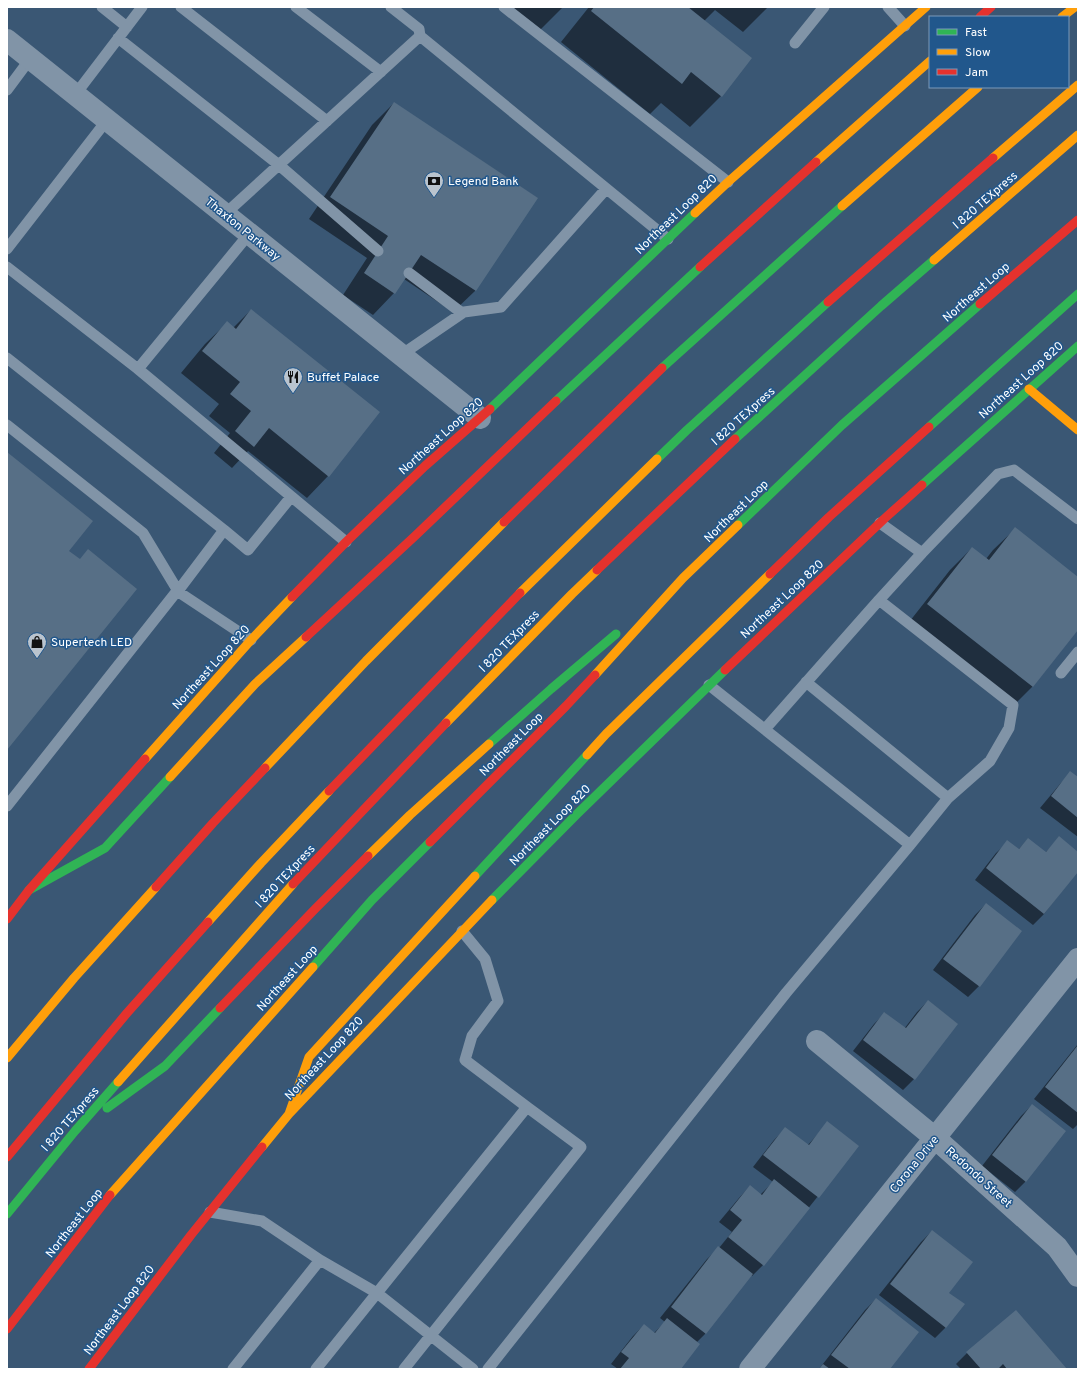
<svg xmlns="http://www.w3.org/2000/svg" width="1085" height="1376" font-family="Overpass,sans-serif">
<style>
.shadow{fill:#0007}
.building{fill:#576f86}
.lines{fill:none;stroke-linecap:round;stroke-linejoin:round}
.lane{stroke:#8194a7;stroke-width:11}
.street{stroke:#8194a7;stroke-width:22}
.fast{stroke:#30b455;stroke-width:9}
.slow{stroke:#ff9f0a;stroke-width:9}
.jam{stroke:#e5322d;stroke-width:9}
.labels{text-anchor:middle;stroke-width:3;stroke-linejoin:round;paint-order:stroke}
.poi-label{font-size:12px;fill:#fff;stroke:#21578c;text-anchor:start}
.street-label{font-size:12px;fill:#fff;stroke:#21578c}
</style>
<rect width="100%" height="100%" fill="#3a5774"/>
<path class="shadow" d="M511,7H563L540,30Z
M589,7H768L743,32L715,10L704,21L721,96L690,127L661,103L650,114L561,42Z
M394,103L537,198L475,291L453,312L404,279L394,293L373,315L343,295L367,258L309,219L372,125Z
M251,310L328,476L307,498L248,451L232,468L214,453L230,433L209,416L219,404L181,373L205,344L227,323L233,328Z
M1015,529L1078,578V629L1033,686L1011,708L906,626L950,570L972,548L986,559L993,550Z
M1071,773L1078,778V837L1040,808L1060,784Z
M1059,838L1078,853V870L1044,914L1033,925L975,880L996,853L1008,842L1018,850L1028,839L1045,853Z
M986,904L979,986L968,997L933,970L975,915Z
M928,1001L957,1024L914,1079L903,1090L853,1051L874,1024L885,1013L904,1029L917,1012Z
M1078,1044V1124L1073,1129L1034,1099Z
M1032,1105L1026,1181L1015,1192L982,1166L1021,1116Z
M828,1123L858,1146L763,1265L752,1276L751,1275L705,1334L696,1343L679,1369H618L611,1364L633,1336L644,1325L654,1333L665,1322L660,1318L707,1259L719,1248L732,1232L719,1222L739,1198L750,1186L760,1195L773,1182L753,1167L774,1140L785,1129L807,1146Z
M932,1231L948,1293L946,1327L935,1338L879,1295L921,1242Z
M876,1299L889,1369H819L865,1310Z
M967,1353L1065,1369H961L956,1364Z"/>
<path class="building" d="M594,7H688L752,58L722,97L691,72L682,84L591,11Z
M394,102L538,198L476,291L421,255L395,294L364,273L388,236L330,197Z
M251,309L380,412L329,477L269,428L254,447L235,431L251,411L230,394L240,382L202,351L227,321L236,329Z
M7,452L93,521L69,551L80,559L88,549L137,589L7,750Z
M1015,527L1078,577V630L1033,687L927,604L972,547L989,560Z
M1070,771L1078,777V818L1051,796Z
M1059,836L1078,852V872L1044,914L986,868L1007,840L1019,849L1028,838L1046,852Z
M986,903L1022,931L980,987L943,959Z
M928,1000L958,1024L915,1080L863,1040L884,1012L906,1028Z
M1078,1045V1113L1045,1087Z
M1032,1104L1066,1131L1026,1182L992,1155Z
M827,1121L859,1146L819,1198L763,1155L785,1127L809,1145Z
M774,1179L810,1208L764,1266L728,1237L742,1220L730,1210L750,1185L762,1195Z
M932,1230L973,1262L949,1293L965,1304L946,1328L890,1284Z
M718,1246L753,1274L706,1334L671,1307Z
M876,1298L919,1332L890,1369H850L831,1355Z
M1016,1310L1067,1369H1007L1003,1364L998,1369H981L966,1352Z
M667,1318L700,1344L681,1369H620L629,1358L621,1352L644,1324L655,1333Z
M823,1364L830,1369H819Z"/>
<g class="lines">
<path class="lane" d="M102,7L127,27
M181,7L327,121
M296,7L381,72
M391,7L419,29L420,36
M504,7L728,182
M888,7L905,26
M118,38L279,165L378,251
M795,43L824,7
M7,90L30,59
M75,95L142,7
M225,214L420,36L668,239
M249,234L138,369L346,542
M7,249L107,120
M7,267L138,369
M409,273L462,313
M401,355L464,312L501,307L606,189
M7,358L224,530L178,591L143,533L7,425
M880,523L922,553L998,474L1014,470L1078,519
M224,530L248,550L291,497
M1061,673L1078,652
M806,682L948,798
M709,685L910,845
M765,729L879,600
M7,806L177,591L251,640
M462,931L485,959L498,1001L472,1036L465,1060L527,1107L377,1293L473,1369
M210,1212L262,1221L320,1260L233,1369
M316,1369L377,1293L320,1260
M404,1369L581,1147L527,1107
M488,1369L786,993L910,845L948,798L990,761L1009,728L1013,705L879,600L922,553"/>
<path class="street" d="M7,40L480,418
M817,1041L935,1138L1057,1247L1078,1276
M750,1369L1078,959"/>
<path class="fast" d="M662,368L842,206
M556,401L700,267
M490,409L695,213
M929,427L1078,294
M735,439L881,306L934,260
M657,459L687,430L828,302
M922,485L1078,346
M738,525L842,425L980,304
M489,744L551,689L616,634
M475,876L587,755
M29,890L105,848L170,777
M492,900L577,814L725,670
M313,967L372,900L430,842
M107,1108L165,1066L220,1008
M7,1214L75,1131L118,1082"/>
<path class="slow" d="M1062,17L1075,7
M993,158L1078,85
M816,162L930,61
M842,206L978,87
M695,213L728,182L926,7
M934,260L1078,135
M1029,389L1078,430
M520,593L657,459
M595,675L683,578L738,525
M446,723L572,594L597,570
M587,755L606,734L770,574
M145,759L251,640L292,597
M265,768L366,661L504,522
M170,777L255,684L306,637
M368,856L410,815L489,744
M208,922L261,863L329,791
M7,1058L74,978L156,887
M118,1082L293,884
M289,1114L309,1057L475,876
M262,1147L289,1114L492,900
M110,1195L313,967"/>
<path class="jam" d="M980,17L991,7
M700,267L816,162
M828,302L993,158
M980,304L1078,220
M504,522L662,368
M597,570L735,439
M770,574L829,517L929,427
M292,597L346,542L425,466L490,409
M306,637L415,536L556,401
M725,670L884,519L922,485
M329,791L520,593
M430,842L566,706L595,675
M293,884L446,723
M156,887L213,823L265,768
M7,919L29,890L145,759
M220,1008L315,909L368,856
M7,1157L127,1013L208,922
M7,1329L110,1195
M89,1369L191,1235L262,1147"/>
</g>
<defs>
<symbol id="bank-pin" viewBox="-11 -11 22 30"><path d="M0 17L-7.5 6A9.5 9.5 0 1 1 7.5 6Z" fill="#bac4ce" stroke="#21578c"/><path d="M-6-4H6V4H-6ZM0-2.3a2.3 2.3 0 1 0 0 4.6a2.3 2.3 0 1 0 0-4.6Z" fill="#111"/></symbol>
<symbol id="restaurant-pin" viewBox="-11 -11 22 30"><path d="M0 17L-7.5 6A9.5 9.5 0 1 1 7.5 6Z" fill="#bac4ce" stroke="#21578c"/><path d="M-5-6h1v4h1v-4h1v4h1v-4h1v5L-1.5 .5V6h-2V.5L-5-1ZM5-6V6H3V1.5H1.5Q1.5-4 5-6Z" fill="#111"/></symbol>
<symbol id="shop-pin" viewBox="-11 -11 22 30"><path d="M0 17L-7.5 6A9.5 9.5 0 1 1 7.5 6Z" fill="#bac4ce" stroke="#21578c"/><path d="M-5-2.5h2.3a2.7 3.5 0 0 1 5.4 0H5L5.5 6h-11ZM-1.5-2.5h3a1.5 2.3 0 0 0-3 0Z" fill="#111"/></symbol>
</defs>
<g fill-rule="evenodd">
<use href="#bank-pin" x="423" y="170" width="22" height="30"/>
<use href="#restaurant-pin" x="282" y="366" width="22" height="30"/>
<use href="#shop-pin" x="26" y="631" width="22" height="30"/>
</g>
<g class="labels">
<g class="poi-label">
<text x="448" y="185">Legend Bank</text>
<text x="307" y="381">Buffet Palace</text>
<text x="51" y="646">Supertech LED</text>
</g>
<g class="street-label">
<text transform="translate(985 200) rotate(-41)" y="4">I 820 TEXpress</text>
<text transform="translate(676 214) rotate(-44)" y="4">Northeast Loop 820</text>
<text transform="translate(243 229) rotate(39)" y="4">Thaxton Parkway</text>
<text transform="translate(976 292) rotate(-41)" y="4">Northeast Loop</text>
<text transform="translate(1021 380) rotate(-42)" y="4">Northeast Loop 820</text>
<text transform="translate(743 416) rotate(-42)" y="4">I 820 TEXpress</text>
<text transform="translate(441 436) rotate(-42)" y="4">Northeast Loop 820</text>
<text transform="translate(736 511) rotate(-44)" y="4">Northeast Loop</text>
<text transform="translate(782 599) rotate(-43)" y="4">Northeast Loop 820</text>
<text transform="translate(509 641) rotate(-46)" y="4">I 820 TEXpress</text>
<text transform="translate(211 667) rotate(-48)" y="4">Northeast Loop 820</text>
<text transform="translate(511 744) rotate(-45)" y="4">Northeast Loop</text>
<text transform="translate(550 825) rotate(-45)" y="4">Northeast Loop 820</text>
<text transform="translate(285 876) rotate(-47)" y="4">I 820 TEXpress</text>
<text transform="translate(287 978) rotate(-48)" y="4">Northeast Loop</text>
<text transform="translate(324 1058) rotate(-47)" y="4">Northeast Loop 820</text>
<text transform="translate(70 1119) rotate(-49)" y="4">I 820 TEXpress</text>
<text transform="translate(914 1164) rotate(-51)" y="4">Corona Drive</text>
<text transform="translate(979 1177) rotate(42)" y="4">Redondo Street</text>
<text transform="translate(74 1223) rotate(-52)" y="4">Northeast Loop</text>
<text transform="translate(119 1310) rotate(-53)" y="4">Northeast Loop 820</text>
</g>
</g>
<rect width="1085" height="1376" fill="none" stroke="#ffffff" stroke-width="16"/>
<rect x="929" y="16" width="140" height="72" fill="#21578c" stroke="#7a9aba"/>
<rect x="937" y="29" width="20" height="6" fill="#30b455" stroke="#7a9aba"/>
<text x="965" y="36" font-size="12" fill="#ffffff">Fast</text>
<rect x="937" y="49" width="20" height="6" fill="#ff9f0a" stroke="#7a9aba"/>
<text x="965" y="56" font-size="12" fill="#ffffff">Slow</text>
<rect x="937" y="69" width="20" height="6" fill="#e5322d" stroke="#7a9aba"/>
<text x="965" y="76" font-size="12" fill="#ffffff">Jam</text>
</svg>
